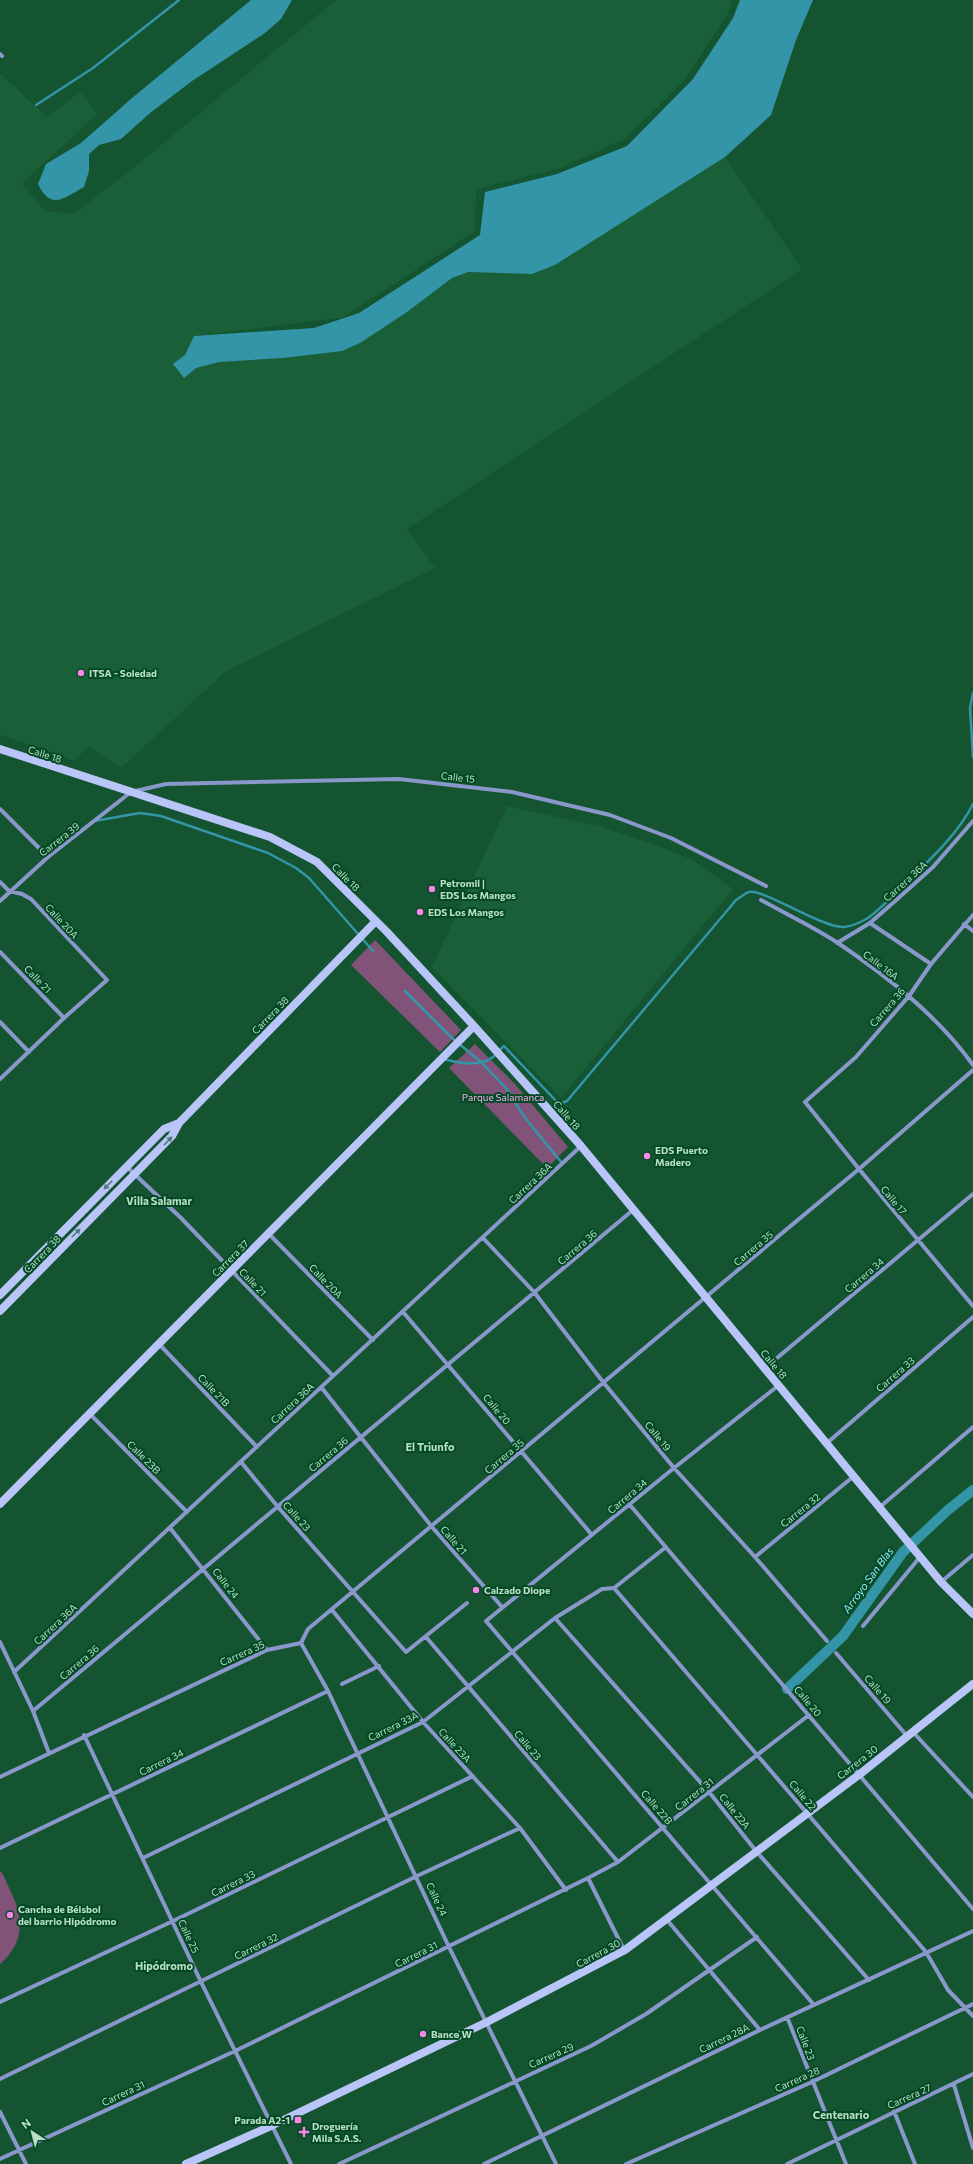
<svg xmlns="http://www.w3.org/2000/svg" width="973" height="2164" font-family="Commissioner,sans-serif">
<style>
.built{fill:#196039}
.green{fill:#825379}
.water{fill:#3495a9}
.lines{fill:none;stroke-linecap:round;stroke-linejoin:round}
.stream{stroke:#3495a9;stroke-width:2.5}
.canal{stroke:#3495a9;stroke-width:10}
.street{stroke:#8a97cb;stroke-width:4}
.secondary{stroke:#b9c5f8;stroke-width:8}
.oneway{fill:#4c7b7a}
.poi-dot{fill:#fa87e6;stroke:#034926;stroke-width:1.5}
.labels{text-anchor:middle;stroke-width:4;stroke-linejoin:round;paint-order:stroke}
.poi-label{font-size:10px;font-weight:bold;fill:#b8dfc3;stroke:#034926;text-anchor:start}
.street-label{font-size:10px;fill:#b8dfc3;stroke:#034926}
.park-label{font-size:10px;fill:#faaeeb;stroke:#034926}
.neighbourhood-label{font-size:11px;font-weight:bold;fill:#b8dfc3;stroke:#034926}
.water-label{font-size:11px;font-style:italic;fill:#90e6fa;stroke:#034926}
</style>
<rect width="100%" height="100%" fill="#145430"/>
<path class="built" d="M336,0H732L728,13L683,82L625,139L560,168L476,189L475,231L344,317L194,336L185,355L196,368L219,362L283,358L407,312L452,278L468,272L532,274L555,265L725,157L802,269L407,529L435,568L226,671L121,768L89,747L73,761L45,749L0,735V73L47,117L80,92L97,114L22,184L46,212L75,213L136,166Z
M507,806L602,827L658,846L693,860L733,889L561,1098L432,967Z"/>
<path class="green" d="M375,940L461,1030L440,1052L351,965Z
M475,1044L515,1084L568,1147L547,1168L449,1068Z
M0,1871C4,1874 7,1884 10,1890C24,1918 25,1942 0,1964Z"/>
<path class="water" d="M251,0H292L281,19L265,33L192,81L150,113L121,139L99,145L89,154V171L84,187C64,198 51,211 38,184L46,164L81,143L132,98Z
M740,0H813L796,40L771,115L725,157L555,265L532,274L468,272L452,278L407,312L360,343L342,351L283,358L219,362L196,368L184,378L173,364L185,355L194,336L314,328L359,313L480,235L485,192L557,174L627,146L693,79L733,18Z"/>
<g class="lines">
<path class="stream" d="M36,105L93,68L179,0
M973,693L970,708L973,757
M94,821L140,813L161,816L268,853L296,868L309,878L373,951
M405,991L452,1038L481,1062L506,1088L525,1118L562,1163
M444,1059C458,1063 480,1067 493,1057C497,1054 500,1049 504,1046L559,1104L567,1101L736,900C740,898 745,893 749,892C764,889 818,926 843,927C851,927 861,922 868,918C881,909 891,897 902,887C927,862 957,836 973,804"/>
<path class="canal" d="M787,1689L843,1636L903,1552L948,1510L973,1490"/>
<path class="street" d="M0,54L2,56
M0,809L48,857
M0,882L9,891L22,894L31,899L107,980L64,1018L0,1079
M761,900C786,914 814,927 838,943C888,977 938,1016 973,1065
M0,901L48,857L131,792L166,784L399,779L512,792L610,815L671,838L766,886
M973,915L931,964L909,996L856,1057L805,1102L859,1169L973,1306
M870,923L931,964
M964,924L973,931
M837,943L870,923L894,902L933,867L973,821
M0,952L64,1018
M0,1022L29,1052
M127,1167L181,1218L333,1376
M268,1233L373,1340
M481,1239H484L534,1292L603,1382L674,1468L755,1557L827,1641
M403,1312L592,1535
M159,1344L257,1447
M765,1368L973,1194
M779,1385L674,1468L486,1621L814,2005
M321,1387L432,1527L502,1607
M90,1414L187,1512
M827,1443L973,1317
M241,1462L278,1507L406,1652L467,1603
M630,1505L973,1909
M880,1507L973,1427
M170,1528L267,1650
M755,1557L854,1476
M941,1582L973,1555
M614,1588L926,1952L948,1990L973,2016
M332,1610L423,1722L520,1828L566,1890
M555,1618L709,1792L756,1851L869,1980
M863,1626L920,1557
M426,1637L618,1862
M0,1642L33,1711L49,1753
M301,1643L308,1629L859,1169L973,1070
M301,1643L328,1691L449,1947L556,2164
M836,1653L907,1736
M14,1672L581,1146
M342,1684L379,1666
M33,1711L633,1210
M912,1731L973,1797
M84,1735L201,1982L291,2164
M0,1777L267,1650L301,1643
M0,1848L328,1691
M143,1858L423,1722L555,1618L602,1589L614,1588L666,1547
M588,1878L624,1950
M667,1920L760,2030
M0,2002L173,1921L473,1776
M787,2017L846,2164
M0,2079L417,1876L520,1828
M954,2085L973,2148
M894,2111L915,2164
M0,2112L26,2164
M0,2159L235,2051L588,1878L618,1862L809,1715
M339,2164L591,2046L646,2014L757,1937
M484,2164L760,2030L973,1931
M626,2164L812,2082L973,2004
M787,2164L973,2074"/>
<path class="secondary" d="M0,749L270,837L317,862L387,932L474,1026L581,1146L941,1582L973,1614
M0,1295L164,1129L179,1123
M0,1311L172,1136L179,1123L376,921
M0,1504L474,1026
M186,2164L273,2125L487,2022L625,1950L860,1774L973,1684"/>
</g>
<defs><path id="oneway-solid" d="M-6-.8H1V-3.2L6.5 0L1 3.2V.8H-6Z"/></defs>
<g class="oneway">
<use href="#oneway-solid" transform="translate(168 1141) rotate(-46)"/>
<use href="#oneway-solid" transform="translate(108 1185) rotate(135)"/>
<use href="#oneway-solid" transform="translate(76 1233) rotate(-45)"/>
</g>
<g class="poi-dot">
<circle cx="81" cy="673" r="4"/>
<circle cx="432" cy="889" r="4"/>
<circle cx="420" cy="912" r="4"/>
<circle cx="647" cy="1156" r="4"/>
<circle cx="476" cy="1590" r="4"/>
<circle cx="10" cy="1915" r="4"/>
<circle cx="423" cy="2034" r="4"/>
<rect x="294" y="2116" width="8" height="8" rx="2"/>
<path d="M302 2126h4v4h4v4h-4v4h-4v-4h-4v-4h4z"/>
</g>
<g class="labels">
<g class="poi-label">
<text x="89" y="677">ITSA - Soledad</text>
<text x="440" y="887">Petromil |<tspan x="440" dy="12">EDS Los Mangos</tspan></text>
<text x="428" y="916">EDS Los Mangos</text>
<text x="655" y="1154">EDS Puerto<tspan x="655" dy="12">Madero</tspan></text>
<text x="484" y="1594">Calzado Diope</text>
<text x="18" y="1913">Cancha de Béisbol<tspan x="18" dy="12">del barrio Hipódromo</tspan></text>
<text x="431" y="2038">Banco W</text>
<text x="290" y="2124" text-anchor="end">Parada A2-1</text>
<text x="312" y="2130">Droguería<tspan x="312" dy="12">Mila S.A.S.</tspan></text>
</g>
<g class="street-label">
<text transform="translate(45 754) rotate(18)" y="4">Calle 18</text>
<text transform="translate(458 777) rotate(7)" y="4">Calle 15</text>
<text transform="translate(59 839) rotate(-38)" y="4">Carrera 39</text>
<text transform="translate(346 877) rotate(45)" y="4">Calle 18</text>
<text transform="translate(905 881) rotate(-42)" y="4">Carrera 36A</text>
<text transform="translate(62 921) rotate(47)" y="4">Calle 20A</text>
<text transform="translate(881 965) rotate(37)" y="4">Calle 16A</text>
<text transform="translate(38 979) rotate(46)" y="4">Calle 21</text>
<text transform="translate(887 1007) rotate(-49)" y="4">Carrera 36</text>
<text transform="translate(270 1015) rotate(-46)" y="4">Carrera 38</text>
<text transform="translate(567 1115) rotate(49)" y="4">Calle 18</text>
<text transform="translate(530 1183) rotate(-43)" y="4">Carrera 36A</text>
<text transform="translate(894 1200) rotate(50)" y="4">Calle 17</text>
<text transform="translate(577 1247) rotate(-40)" y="4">Carrera 36</text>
<text transform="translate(753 1248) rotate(-40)" y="4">Carrera 35</text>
<text transform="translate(42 1254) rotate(-46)" y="4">Carrera 38</text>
<text transform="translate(230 1258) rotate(-45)" y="4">Carrera 37</text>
<text transform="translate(864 1275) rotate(-40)" y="4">Carrera 34</text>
<text transform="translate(326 1281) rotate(46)" y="4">Calle 20A</text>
<text transform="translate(253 1282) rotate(46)" y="4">Calle 21</text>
<text transform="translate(774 1364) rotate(50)" y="4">Calle 18</text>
<text transform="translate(895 1374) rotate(-41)" y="4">Carrera 33</text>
<text transform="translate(214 1390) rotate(46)" y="4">Calle 21B</text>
<text transform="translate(292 1403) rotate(-43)" y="4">Carrera 36A</text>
<text transform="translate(497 1409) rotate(50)" y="4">Calle 20</text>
<text transform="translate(658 1436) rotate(51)" y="4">Calle 19</text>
<text transform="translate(328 1454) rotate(-40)" y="4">Carrera 36</text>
<text transform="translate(504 1456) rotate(-40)" y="4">Carrera 35</text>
<text transform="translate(144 1457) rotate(45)" y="4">Calle 23B</text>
<text transform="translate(627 1496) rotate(-40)" y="4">Carrera 34</text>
<text transform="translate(800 1510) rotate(-39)" y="4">Carrera 32</text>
<text transform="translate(297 1516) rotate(48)" y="4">Calle 23</text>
<text transform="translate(454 1540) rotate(49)" y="4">Calle 21</text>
<text transform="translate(226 1583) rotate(52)" y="4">Calle 24</text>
<text transform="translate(55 1624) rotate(-43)" y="4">Carrera 36A</text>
<text transform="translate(242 1653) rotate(-24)" y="4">Carrera 35</text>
<text transform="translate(79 1662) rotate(-40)" y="4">Carrera 36</text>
<text transform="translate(878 1689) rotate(49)" y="4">Calle 19</text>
<text transform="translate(808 1701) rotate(50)" y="4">Calle 20</text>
<text transform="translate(393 1726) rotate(-26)" y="4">Carrera 33A</text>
<text transform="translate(455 1745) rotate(47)" y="4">Calle 23A</text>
<text transform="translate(528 1745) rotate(50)" y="4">Calle 23</text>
<text transform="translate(161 1762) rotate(-26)" y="4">Carrera 34</text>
<text transform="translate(857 1762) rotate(-38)" y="4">Carrera 30</text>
<text transform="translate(694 1794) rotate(-38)" y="4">Carrera 31</text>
<text transform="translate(803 1795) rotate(50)" y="4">Calle 22</text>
<text transform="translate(657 1807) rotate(49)" y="4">Calle 22B</text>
<text transform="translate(735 1811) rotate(51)" y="4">Calle 22A</text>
<text transform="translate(233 1883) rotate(-26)" y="4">Carrera 33</text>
<text transform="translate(437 1899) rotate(65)" y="4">Calle 24</text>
<text transform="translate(189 1936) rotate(65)" y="4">Calle 25</text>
<text transform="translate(256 1946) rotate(-26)" y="4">Carrera 32</text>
<text transform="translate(598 1953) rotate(-28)" y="4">Carrera 30</text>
<text transform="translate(416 1954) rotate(-26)" y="4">Carrera 31</text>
<text transform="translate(724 2038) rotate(-26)" y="4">Carrera 28A</text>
<text transform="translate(806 2043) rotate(69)" y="4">Calle 23</text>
<text transform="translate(551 2055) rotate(-24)" y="4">Carrera 29</text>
<text transform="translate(797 2079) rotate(-24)" y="4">Carrera 28</text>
<text transform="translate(123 2093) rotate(-25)" y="4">Carrera 31</text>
<text transform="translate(909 2096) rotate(-24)" y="4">Carrera 27</text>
</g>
<g class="park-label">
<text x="503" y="1101">Parque Salamanca</text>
</g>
<g class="neighbourhood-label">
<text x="159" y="1205">Villa Salamar</text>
<text x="430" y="1451">El Triunfo</text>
<text x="164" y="1970">Hipódromo</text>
<text x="841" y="2119">Centenario</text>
</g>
<g class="water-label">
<text transform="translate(868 1580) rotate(-54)" y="4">Arroyo San Blas</text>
</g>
</g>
<g transform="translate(32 2132) rotate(324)" stroke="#034926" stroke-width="3" paint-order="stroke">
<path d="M0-3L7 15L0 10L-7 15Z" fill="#b8dfc3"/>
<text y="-6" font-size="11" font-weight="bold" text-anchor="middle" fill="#b8dfc3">N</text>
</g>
</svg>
